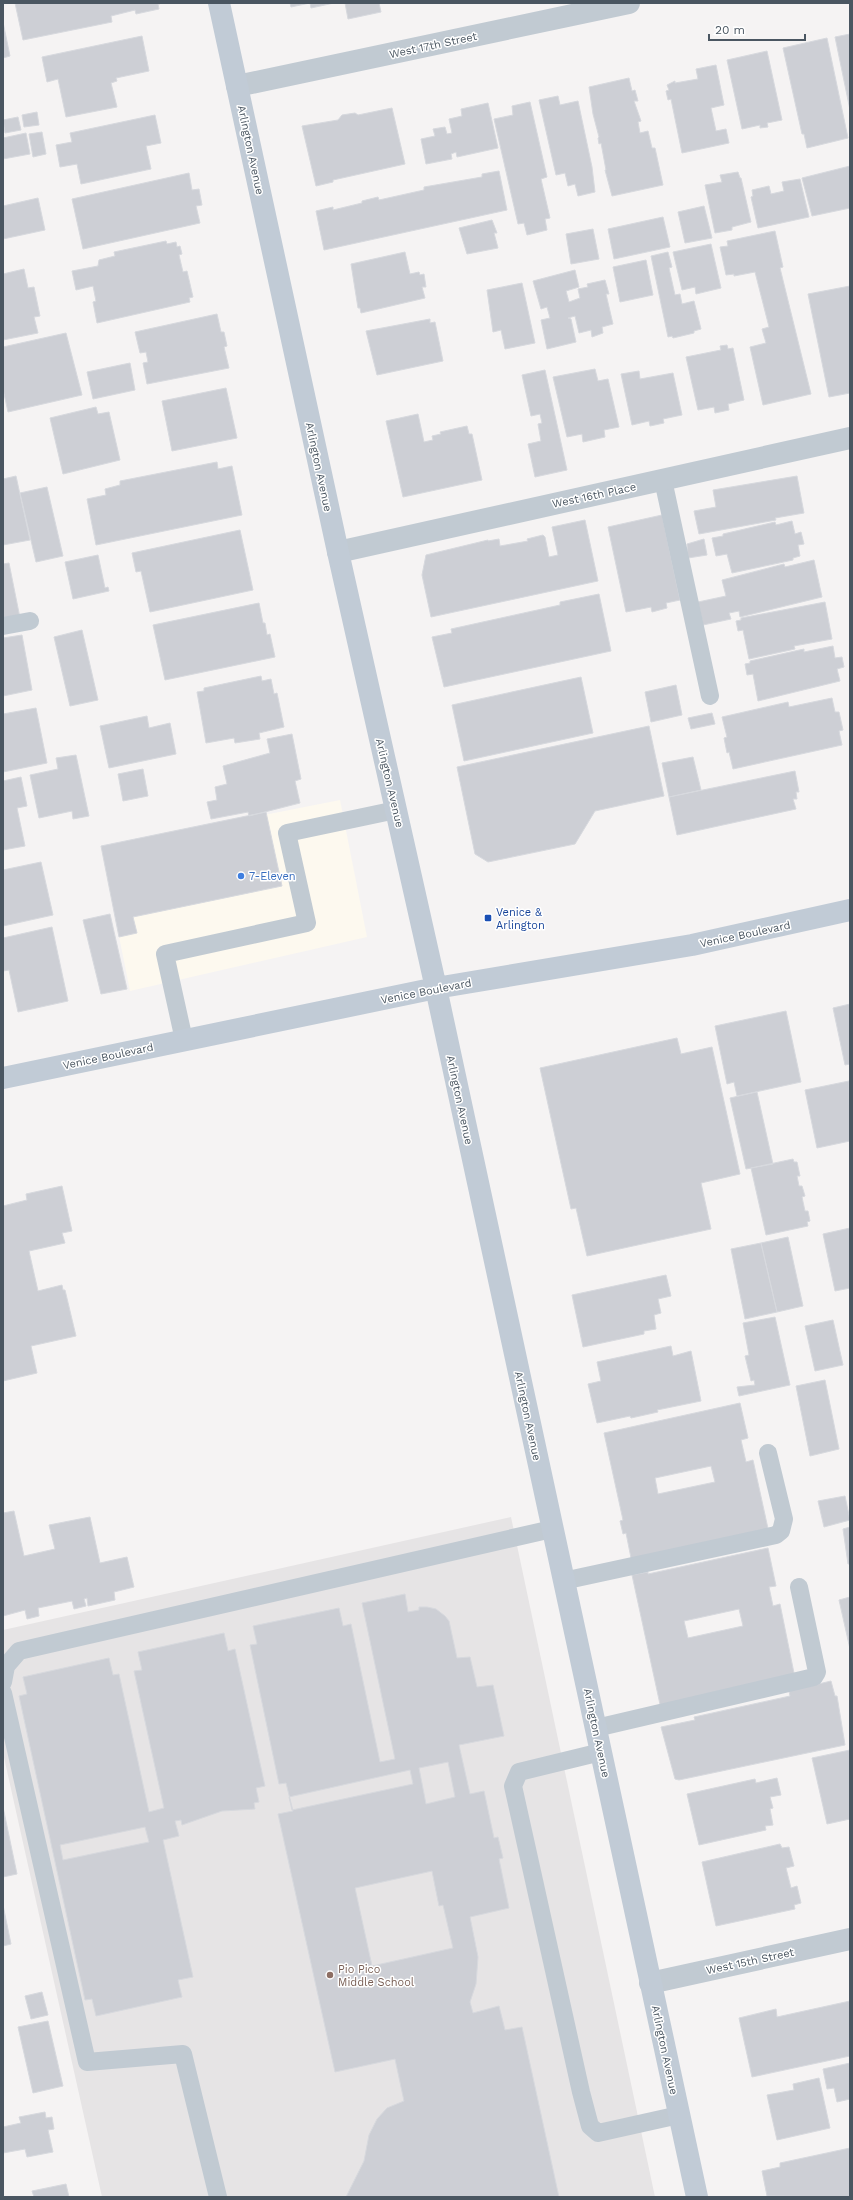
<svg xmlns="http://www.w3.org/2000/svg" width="853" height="2200" font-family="'Work Sans',sans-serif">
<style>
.commercial{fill:#fdf9ef}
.education{fill:#e6e4e5}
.building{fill:#cdcfd5;stroke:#d7d9de;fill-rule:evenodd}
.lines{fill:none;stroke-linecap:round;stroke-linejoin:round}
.service{stroke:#c1cad2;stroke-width:18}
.minor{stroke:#c1cad2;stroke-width:22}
.secondary{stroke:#c1cbd6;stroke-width:22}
.shop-dot{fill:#3f7fe0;stroke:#fff;stroke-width:1.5}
.transit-dot{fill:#1a4fb4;stroke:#fff;stroke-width:1.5}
.education-dot{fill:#8d6e63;stroke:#fff;stroke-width:1.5}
.labels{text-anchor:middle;stroke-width:3;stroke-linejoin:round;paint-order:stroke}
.street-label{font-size:11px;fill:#4a5661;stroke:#fff}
.shop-label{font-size:11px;fill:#366cbe;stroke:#fff;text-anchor:start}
.transit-label{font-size:11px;fill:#164399;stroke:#fff;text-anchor:start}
.education-label{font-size:11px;fill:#785e54;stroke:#fff;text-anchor:start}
</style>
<rect width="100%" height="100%" fill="#f5f3f3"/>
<path class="commercial" d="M340,800L367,937L130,991L101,847Z"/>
<path class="education" d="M511,1517L655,2197H102L3,1753V1630Z"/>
<path class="building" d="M15,3H160V4H158L159,9L136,14L135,10L111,16L112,22L23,40Z
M290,3H334L311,8L310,3L291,7Z
M345,3H379L381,12L348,19Z
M3,22L10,56L3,58Z
M850,34V110L835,37Z
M142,36L149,71L116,78L117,81L111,83L117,107L66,117L58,79L47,82L42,57Z
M827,38L848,138L807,148L804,134H802L783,48Z
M767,51L782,120L767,123L768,127L760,128V125L742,129L727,60Z
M716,65L724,105L711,108L716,131L726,129L729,143L682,153L671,99L668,100L666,91L669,90L667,85L675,81V83L698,79L696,69Z
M629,78L632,91L635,90L638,101H634L641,121L638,122L640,133L648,131L652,148H655L663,185L612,196L605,170H606L601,143L599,144L598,138L599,137L593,114L589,87Z
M558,96L560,105L578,101L592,167L595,192L578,196L575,184L568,186L565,173L556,175L539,100Z
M530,102L547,177L541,179L550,218L545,219L547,230L527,235L524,223L518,224L494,119L513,115L512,106Z
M488,103L498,148L457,157L456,152L451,154L452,159L426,164L421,139L435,136L433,129L445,127L447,134L452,133L449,119L462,116L461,109Z
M392,108L405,164L333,180V182L316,186L302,126L338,120L342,115L355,113L358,115Z
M37,112L39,125L24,127L22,115Z
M155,115L161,143L146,146L151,169L81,184L77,164L60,167L56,145L72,142L70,133Z
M18,117L21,130L5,133L3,120Z
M42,132L46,154L33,157L29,134Z
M26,133L30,154L3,159V138Z
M850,166V208L812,216L802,178Z
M499,171L507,210L324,250L316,211L333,207V210L362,203V201L378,197L379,200L424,190V187L482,177V174Z
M738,172L740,178H741L751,222L732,227V230L715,233L705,185L722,182L720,175Z
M189,173L192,190L199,189L202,205L196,206L200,223L83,249L72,199Z
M800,179L809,217L758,228L751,197L753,196L752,190L769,186L771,194L784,191L782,182Z
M38,198L45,230L3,239V206Z
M704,206L712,238L685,243L678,212Z
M663,217L670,247L614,259L608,229Z
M492,220L497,233H494L498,248L467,254L459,228Z
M593,229L599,259L571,264L566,234Z
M775,231L783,267L780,268L811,394L763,405L750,347L766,343L762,329L769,327L755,272L734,276V274L726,275L720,247L728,246L727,241Z
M166,241L167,244L176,242L177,247L180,246L182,254L179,255L183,272L187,271L193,297L189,298L190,302L97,323L93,302L96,301L93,286L76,290L72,271L98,266L99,260L115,256L114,252Z
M711,244L721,288L696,294L695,287L682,290L673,252Z
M405,252L410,274L419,272L420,275L424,274L426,287H422L425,298L361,313L360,308H358L351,264Z
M668,252L672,267L669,268L675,295L680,294L682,304L694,301L701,329L694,331V333L673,338L672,336L668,337L651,256Z
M646,260L653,295L620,302L613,267Z
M24,269L28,288L34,287L40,316L34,317L38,333L3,340V274Z
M575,270L579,287L566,291L569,302L580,298L578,289L588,287L587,284L605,280L609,294H606L613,324L602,327L603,333L592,337L591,330L579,333L575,316L568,318L571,319L576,342L547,349L541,320L550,318L547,307L541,309L533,281Z
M522,283L535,343L505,349L501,330L493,332L487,290Z
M850,286V393L829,397L808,294Z
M217,314L221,332H224L227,346L224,347L229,368L147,384L143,363L148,362L146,352L140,353L135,332Z
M430,319V323L435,322L443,361L377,375L366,331Z
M66,333L82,395L8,412L3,389V347Z
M727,345L728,349L733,348L744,400L728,404L729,410L715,413L714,407L698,410L686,357L721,350L720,346Z
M130,363L135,390L93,399L87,372Z
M595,369L598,381L608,379L619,427L604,430L605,437L583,442L582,434L567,437L553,377Z
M545,370L567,470L535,477L528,444L541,441L538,424L542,423L540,414L531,416L522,375Z
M639,371L640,379L673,373L682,415L663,419L664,423L650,426L649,421L632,425L621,374Z
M226,388L237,438L172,451L162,401Z
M96,407L98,414L109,412L120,460L63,474L50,418Z
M418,414L424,442L433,440L432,436L441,434L440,432L467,426L469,434H472L482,480L403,497L386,421Z
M217,462L218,469L232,466L242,515L96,545L87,499L106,495L105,489L120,485V481Z
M16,476L30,540L3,545V479Z
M797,476L804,513L775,518L776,520L699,534L694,511L716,507L713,490Z
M47,487L63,556L36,562L20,493Z
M662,515L680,600L666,603L667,608L652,612L651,607L626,612L608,527Z
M585,520L598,581L431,617L422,575L426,555L488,540V541L499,539L500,546L528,541L527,539L543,535L545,537L549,557L558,555L552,527Z
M792,521L795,534L801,532L804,544L798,545L800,556L793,558V560L732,573L727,554L716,556L712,538L723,536V534L775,522L776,525Z
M240,530L253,590L150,612L141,571L136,572L132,553Z
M704,539L707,555L688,558L687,544Z
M98,555L105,588L108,587L109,591L73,599L65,562Z
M814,560L822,597L740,617L739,611L729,613L731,619L703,625L698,602L726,596L722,580L784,564L785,567Z
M9,563L20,618L3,621V564Z
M599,594L611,651L444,687L432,637L452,633L451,629L560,605V602Z
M825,602L832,639L794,646L795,649L749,659L743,630L738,631L736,621L741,620V618Z
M259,603L263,623H265L267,635L270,634L275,657L165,680L153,625Z
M82,630L98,700L70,706L54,637Z
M22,635L32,690L3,696V638Z
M833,646L835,658L842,657L844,667L837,669L840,681L758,701L753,674L747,675L745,664L750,663V661L804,649V652Z
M261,676L262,681L271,679L274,694L277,693L284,727L259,733L260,739L235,743L234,738L206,743L197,692L204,691V688Z
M581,677L593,733L464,761L452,705Z
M676,685L682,715L651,722L645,692Z
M832,698L835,712H839L843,730L839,731L842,745L733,769L729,752L727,753L724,738L727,737L722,717L788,702L789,707Z
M36,708L47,763L3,772V714Z
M712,713L715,724L691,729L688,718Z
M147,716L149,728L170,723L176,754L109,768L100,726Z
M649,726L664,796L595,811L575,844L488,862L475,854L457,767Z
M292,734L301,779L295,781L300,803L249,816L248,812L211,819L207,802L217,800L215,787L227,784L223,766L270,753L267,739Z
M76,755L89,816L73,819L72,811L39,818L30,775L58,769L56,758Z
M693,757L701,790L669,797L662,763Z
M143,769L148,796L123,801L118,774Z
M795,771L799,792H796L797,799H793L796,809L677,835L669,797Z
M21,777L27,806L17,808L25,846L3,850V781Z
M266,812L282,886L133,917L137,933L119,937L101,846Z
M41,862L53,915L3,926V870Z
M110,914L127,989L101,994L83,920Z
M52,927L68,1001L18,1012L9,970L3,971V938Z
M850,1004V1064L845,1065L833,1008Z
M786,1011L801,1082L737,1096L734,1082L727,1084L715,1026Z
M677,1038L681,1054L712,1047L740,1174L701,1183L711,1229L587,1256L576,1208L571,1209L540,1068Z
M849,1081L850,1141L817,1148L805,1090Z
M757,1092L773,1164L746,1169L730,1098Z
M793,1159L794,1162H797L800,1176H797L799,1186H802L805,1196L802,1197L805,1211H808L810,1221L807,1222L808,1226L766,1235L751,1168Z
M62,1186L72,1231L62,1233L65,1243L29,1251L38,1291L62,1285L63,1290H65L76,1336L31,1346L37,1373L3,1381V1206L27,1200L26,1194Z
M850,1228V1288L835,1291L823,1234Z
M788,1237L803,1306L777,1312L761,1243Z
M761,1243L777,1312L745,1319L731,1249Z
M666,1275L671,1296L658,1299L661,1313L654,1315L656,1329L644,1331V1334L583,1347L572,1295Z
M775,1317L790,1385L739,1396L737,1387L755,1385L754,1380L751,1381L745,1356L749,1355L743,1323Z
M833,1320L843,1365L815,1371L805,1326Z
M671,1346L673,1356L691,1351L701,1401L657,1410L658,1412L631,1418L630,1416L597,1423L588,1384L601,1381L597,1362Z
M825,1380L839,1449L810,1456L796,1386Z
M740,1403L748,1438L741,1440L746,1462L753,1460L769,1533L632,1563L626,1533L623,1534L620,1521L623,1520L604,1433ZM711,1466L715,1482L658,1494L655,1478Z
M845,1496L850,1520L824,1527L818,1501Z
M14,1511L24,1556L55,1549L49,1525L90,1517L100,1563L127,1557L134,1587L114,1592L115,1600L88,1606L87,1598L84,1599L86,1606L74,1609L72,1601L38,1608L39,1616L27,1619L25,1610L3,1616V1513Z
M850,1527V1564H848L843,1529Z
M768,1548L776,1586L769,1587L773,1606L780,1604L795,1678L661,1709L632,1575L648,1572V1574ZM739,1609L743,1626L688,1638L684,1621Z
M405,1594L408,1612L419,1610V1607H427L436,1609L445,1616L449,1621L457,1658L470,1657L477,1687L493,1685L504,1736L459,1745L470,1794L484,1791L494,1838L498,1837L503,1858L499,1859L509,1908L470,1917L478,1957L476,1984L470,2002L473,2013L499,2006L505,2030L522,2027L559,2197H346L364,2161L369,2135L377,2119L387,2108L404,2101L395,2059L335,2072L278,1814L293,1811L286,1783L279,1784L250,1645L257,1644L253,1626L339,1608L343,1626L351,1624L380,1762L395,1759L362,1603ZM448,1762L455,1797L426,1804L419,1768ZM410,1770L413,1784L292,1810L289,1797ZM432,1871L439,1906L443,1905L453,1948L372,1966L355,1888Z
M850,1597V1649L839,1600Z
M224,1633L228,1651L235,1649L265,1786L256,1788L259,1802L254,1803L255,1809L222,1811L182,1825L181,1820L175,1821L179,1836L163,1840L193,1977L178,1980L182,1997L96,2016L92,1999L85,2000L19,1696L27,1694L23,1677L109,1658L113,1675L119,1674L149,1812L164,1808L134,1671L142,1670L138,1652ZM145,1827L149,1842L63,1860L60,1845Z
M831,1681L835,1696H837L845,1745L679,1780L675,1779L661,1727L695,1720L694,1717L790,1696L789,1691Z
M850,1750V1819L827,1824L812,1758Z
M777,1778L781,1795L770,1797L773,1808L770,1809L773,1825L765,1826L766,1830L699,1845L687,1794L755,1779L756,1783Z
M3,1807L17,1874L3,1877Z
M780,1844L782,1848L789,1847L794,1866L786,1868L791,1888L797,1886L801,1903L794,1905L795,1909L716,1926L702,1862Z
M3,1905L11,1944L3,1946Z
M42,1992L48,2015L31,2019L25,1996Z
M850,2001V2056L752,2077L739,2018L776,2009L777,2017Z
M48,2021L63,2086L33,2093L18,2027Z
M850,2063V2099L837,2102L834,2088L827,2089L823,2069Z
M819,2078L830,2128L777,2140L767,2095L794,2090L793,2084Z
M45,2112L46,2118L52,2117L54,2129L48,2130L53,2152L27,2157L25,2149L3,2153V2127L21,2123L19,2117Z
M850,2148V2197L767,2196L762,2171L780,2167V2163Z
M66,2184L69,2197H34L32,2191Z"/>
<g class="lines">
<path class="service" d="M663,480L710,696
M3,626L30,621
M184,1040L165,954L307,923L287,833L396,810
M563,1581L776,1535L781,1531L784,1519L768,1453
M3,1682L6,1666L19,1651L552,1529
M3,1693L87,2062L183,2054L218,2197
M596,1728L814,1677L817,1672L799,1587
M601,1752L519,1772L513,1786L581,2092L590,2126L598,2133L679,2115"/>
<path class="minor" d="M237,86L629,3
M338,552L850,438
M650,1983L850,1939"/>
<path class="secondary" d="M219,3L338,552L436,988L697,2197
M3,1078L436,988L692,945L850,910"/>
</g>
<circle class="shop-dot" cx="241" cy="876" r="4"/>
<rect class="transit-dot" x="484" y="914" width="8" height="8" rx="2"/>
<circle class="education-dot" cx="330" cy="1975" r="4"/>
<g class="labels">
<g class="street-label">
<text transform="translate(433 45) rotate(-12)" y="4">West 17th Street</text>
<text transform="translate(251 150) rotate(78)" y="4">Arlington Avenue</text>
<text transform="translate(319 467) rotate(78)" y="4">Arlington Avenue</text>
<text transform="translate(594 495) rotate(-12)" y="4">West 16th Place</text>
<text transform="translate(390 783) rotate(77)" y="4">Arlington Avenue</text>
<text transform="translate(745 934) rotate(-12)" y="4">Venice Boulevard</text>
<text transform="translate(426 991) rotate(-11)" y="4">Venice Boulevard</text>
<text transform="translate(108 1056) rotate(-12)" y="4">Venice Boulevard</text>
<text transform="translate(460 1100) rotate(78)" y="4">Arlington Avenue</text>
<text transform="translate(528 1416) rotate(78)" y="4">Arlington Avenue</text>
<text transform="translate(597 1733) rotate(78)" y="4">Arlington Avenue</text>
<text transform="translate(750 1961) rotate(-12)" y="4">West 15th Street</text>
<text transform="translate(665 2050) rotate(78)" y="4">Arlington Avenue</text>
</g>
<g class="shop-label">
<text x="249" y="880">7-Eleven</text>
</g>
<g class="transit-label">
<text x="496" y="916">Venice &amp;<tspan x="496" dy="13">Arlington</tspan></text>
</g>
<g class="education-label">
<text x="338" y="1973">Pio Pico<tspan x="338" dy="13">Middle School</tspan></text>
</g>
</g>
<rect width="853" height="2200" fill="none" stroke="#4a5661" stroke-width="8"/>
<path d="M709 34v6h96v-6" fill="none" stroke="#4a5661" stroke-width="2"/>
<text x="715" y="34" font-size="12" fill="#4a5661" stroke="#ffffff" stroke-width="3" paint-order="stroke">20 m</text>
</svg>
